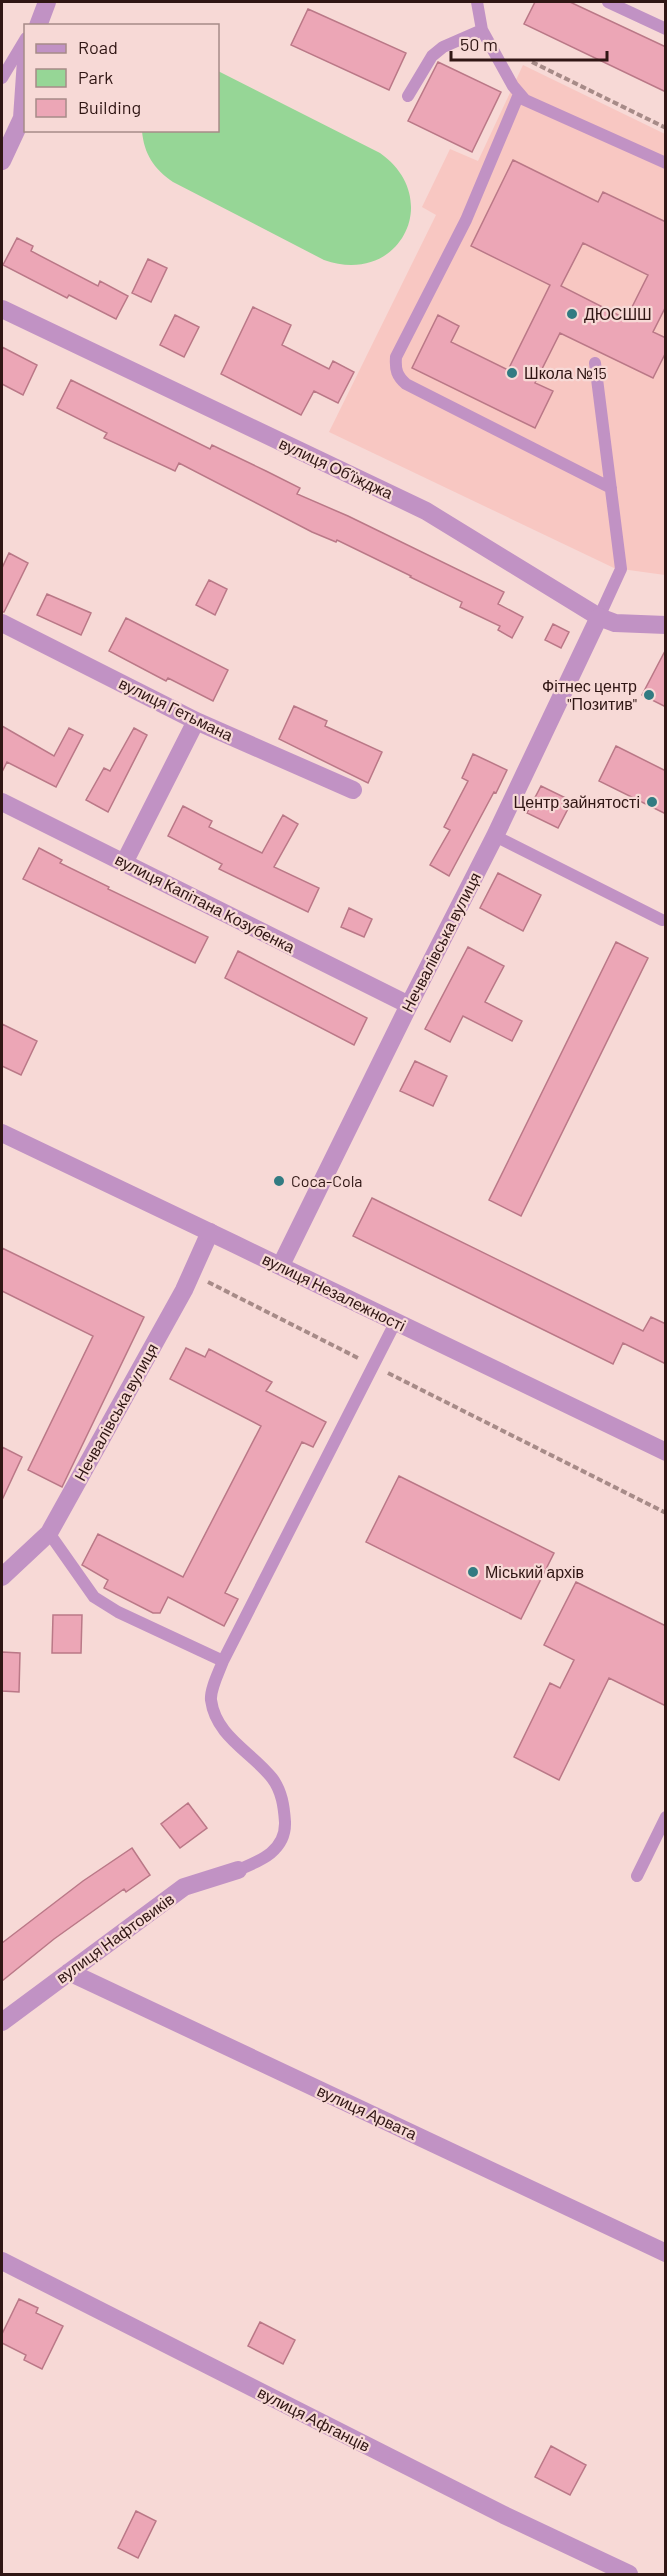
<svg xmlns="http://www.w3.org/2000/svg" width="667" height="2576" font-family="Barlow,sans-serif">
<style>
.built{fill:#f8c7c2}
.green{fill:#96d696}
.building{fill:#eca6b6;stroke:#ba7887;stroke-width:1.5;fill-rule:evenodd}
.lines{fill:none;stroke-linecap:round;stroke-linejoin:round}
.path{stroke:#a78b88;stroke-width:4;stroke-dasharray:6 3;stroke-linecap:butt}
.service{stroke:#c192c4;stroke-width:12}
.minor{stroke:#c192c4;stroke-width:18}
.tertiary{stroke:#c192c4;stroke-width:18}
.poi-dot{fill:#327b82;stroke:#f7d9d6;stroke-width:2}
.labels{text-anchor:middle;stroke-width:4.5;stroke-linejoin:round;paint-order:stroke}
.poi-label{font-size:16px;fill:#301614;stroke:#f7d9d6;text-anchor:start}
.street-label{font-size:16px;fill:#301614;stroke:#f7d9d6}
</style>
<rect width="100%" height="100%" fill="#f7d9d6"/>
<path class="built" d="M523,65L665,134V575L614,568L329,432L436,215L422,207L450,149L478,161Z"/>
<path class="green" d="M218,71L380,153C445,199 399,287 324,260L173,182C154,169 144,154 142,131L218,130Z"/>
<path class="building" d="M535,2H570L666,47V92L524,24Z
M308,9L406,53L389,90L291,45Z
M438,62L501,92L472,152L408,121Z
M513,160L598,202L603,192L666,222V306L653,332L666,338V352L653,378L560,333L535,383L553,391L535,428L412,368L438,315L459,326L451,342L508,370L550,285L471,246ZM583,243L648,275L626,319L561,286Z
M17,238L33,246L31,251L98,286L100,281L128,296L116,319L69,295L67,298L3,265Z
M148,259L167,268L151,302L132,293Z
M253,307L291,325L282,345L329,369L333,361L354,372L338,403L314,391L301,415L221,374Z
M175,315L199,327L184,357L160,345Z
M2,347L37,365L23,395L2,384Z
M71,380L210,449L212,445L266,471L300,488L297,494L348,516L504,592L498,604L523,617L512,638L498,630L500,626L460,607L462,602L410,577L411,576L337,540L336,542L312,532L179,463L175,471L104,438L107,433L57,408Z
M9,553L28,563L4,612H2V568Z
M209,580L227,589L215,615L196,605Z
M47,594L91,613L81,635L37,615Z
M126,618L228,670L213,701L168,678L166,681L109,651Z
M553,624L569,632L561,648L545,640Z
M666,649V707L642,695Z
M294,706L327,721L325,726L382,752L368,783L279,739Z
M2,726L54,756L69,728L83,735L56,787L7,762L2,772Z
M134,728L147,735L108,812L86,800L104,768L110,771Z
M616,746L666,771V814L599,781Z
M473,754L507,770L496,793L494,792L449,876L430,865L450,830L444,827L468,781L462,778Z
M541,786L572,801L558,828L527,813Z
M183,806L212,821L209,827L262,853L283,815L298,824L274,867L319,888L308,912L219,869L222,864L168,836Z
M39,848L62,860L60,863L109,887L108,889L208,937L195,963L23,879Z
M498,873L541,895L523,931L480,908Z
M349,908L372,919L364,937L341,927Z
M616,942L648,958L521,1216L489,1200Z
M468,947L504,966L485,1002L522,1021L512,1041L463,1016L450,1042L425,1029Z
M238,951L367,1018L354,1045L225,978Z
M2,1024L37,1041L21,1075L2,1066Z
M415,1061L447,1076L433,1106L400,1091Z
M372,1198L643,1331L651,1317L666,1324V1364L623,1343L613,1364L353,1236Z
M2,1248L144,1317L62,1487L28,1470L93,1336L2,1291Z
M186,1348L205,1357L209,1349L272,1382L266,1391L326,1422L313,1447L302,1442L225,1593L238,1599L224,1626L168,1597L160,1613H153L104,1588L108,1580L82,1565L98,1534L183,1577L261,1426L170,1379Z
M2,1447L22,1457L2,1500Z
M399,1476L554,1553L521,1619L366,1542Z
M576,1582L666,1626V1706L609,1678L559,1780L514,1757L550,1683L560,1688L574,1660L544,1645Z
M53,1615H82L81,1653H52Z
M2,1652L20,1653L19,1692L2,1691Z
M188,1803L207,1828L180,1848L161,1824Z
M132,1848L150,1875L126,1892L124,1889L54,1939L2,1981V1943L83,1881Z
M19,2299L38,2308L36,2313L63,2326L42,2369L24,2360L26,2355L2,2343V2334Z
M260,2322L295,2340L283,2364L248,2346Z
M551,2446L586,2465L570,2495L535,2477Z
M136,2511L156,2521L138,2558L118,2548Z"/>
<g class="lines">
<path class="path" d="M532,62L666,128
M208,1282L360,1359
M388,1373L666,1513"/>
<path class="service" d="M608,2L666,29
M482,30L513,86L525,100L666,163
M2,78L26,38
M519,94L466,220L396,357C395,370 397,376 406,384L611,488
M408,96L432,56L443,47L482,30L477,2
M595,363L621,569L599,617
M495,836L662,920
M49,1533L94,1597L118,1612L223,1661
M238,1870C260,1861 286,1851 285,1822C284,1807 282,1791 272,1778C252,1752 216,1737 211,1700C210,1689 219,1672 223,1661L395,1323
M637,1876L666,1817"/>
<path class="minor" d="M38,26L47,2
M2,161L22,118L26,60
M2,309L426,511L599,617
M2,623L196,721L353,790
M2,802L409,1005
M124,863L196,721
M2,1577L49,1533L184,1290L210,1232
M69,1972L666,2253
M2,2022L184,1887L238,1870
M2,2261L504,2515L629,2574"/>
<path class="tertiary" d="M2,1133C224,1238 444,1346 666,1452
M281,1265L409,1005L495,836L599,617L615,623L666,625"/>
</g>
<g class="poi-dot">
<circle cx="572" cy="314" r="6"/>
<circle cx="512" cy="373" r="6"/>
<circle cx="649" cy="695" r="6"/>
<circle cx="652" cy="802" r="6"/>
<circle cx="279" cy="1181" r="6"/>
<circle cx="473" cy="1572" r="6"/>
</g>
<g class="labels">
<g class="poi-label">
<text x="584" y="320">ДЮСШШ</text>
<text x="524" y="379">Школа №15</text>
<text x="637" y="692" text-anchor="end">Фітнес центр<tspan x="637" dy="18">"Позитив"</tspan></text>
<text x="640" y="808" text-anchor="end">Центр зайнятості</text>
<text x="291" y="1187">Coca-Cola</text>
<text x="485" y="1578">Міський архів</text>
</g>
<g class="street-label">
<text transform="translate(336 468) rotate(25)" y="6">вулиця Обʼїжджа</text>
<text transform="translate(176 709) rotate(26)" y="6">вулиця Гетьмана</text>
<text transform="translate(205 903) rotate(27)" y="6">вулиця Капітана Козубенка</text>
<text transform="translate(441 942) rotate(-63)" y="6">Нечвалівська вулиця</text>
<text transform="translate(334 1292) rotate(26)" y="6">вулиця Незалежності</text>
<text transform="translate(116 1412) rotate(-61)" y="6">Нечвалівська вулиця</text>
<text transform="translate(115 1938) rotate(-36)" y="6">вулиця Нафтовиків</text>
<text transform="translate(367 2112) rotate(25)" y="6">вулиця Арвата</text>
<text transform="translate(314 2419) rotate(27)" y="6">вулиця Афганців</text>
</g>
</g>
<rect width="667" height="2576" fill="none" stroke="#301614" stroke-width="6"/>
<rect x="24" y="24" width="195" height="108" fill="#f7d9d6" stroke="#a78b88" stroke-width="1.5"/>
<rect x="36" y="44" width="30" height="9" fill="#c192c4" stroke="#a78b88" stroke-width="1.5"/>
<text x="78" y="54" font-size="18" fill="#301614">Road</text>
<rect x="36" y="69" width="30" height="18" fill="#96d696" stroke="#a78b88" stroke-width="1.5"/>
<text x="78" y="84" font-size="18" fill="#301614">Park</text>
<rect x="36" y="99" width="30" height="18" fill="#eca6b6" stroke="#a78b88" stroke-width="1.5"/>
<text x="78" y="114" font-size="18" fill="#301614">Building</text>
<path d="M451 51v9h156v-9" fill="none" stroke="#301614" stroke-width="3"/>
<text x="460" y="51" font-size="18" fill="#301614" stroke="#f7d9d6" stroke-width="4.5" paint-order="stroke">50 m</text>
</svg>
